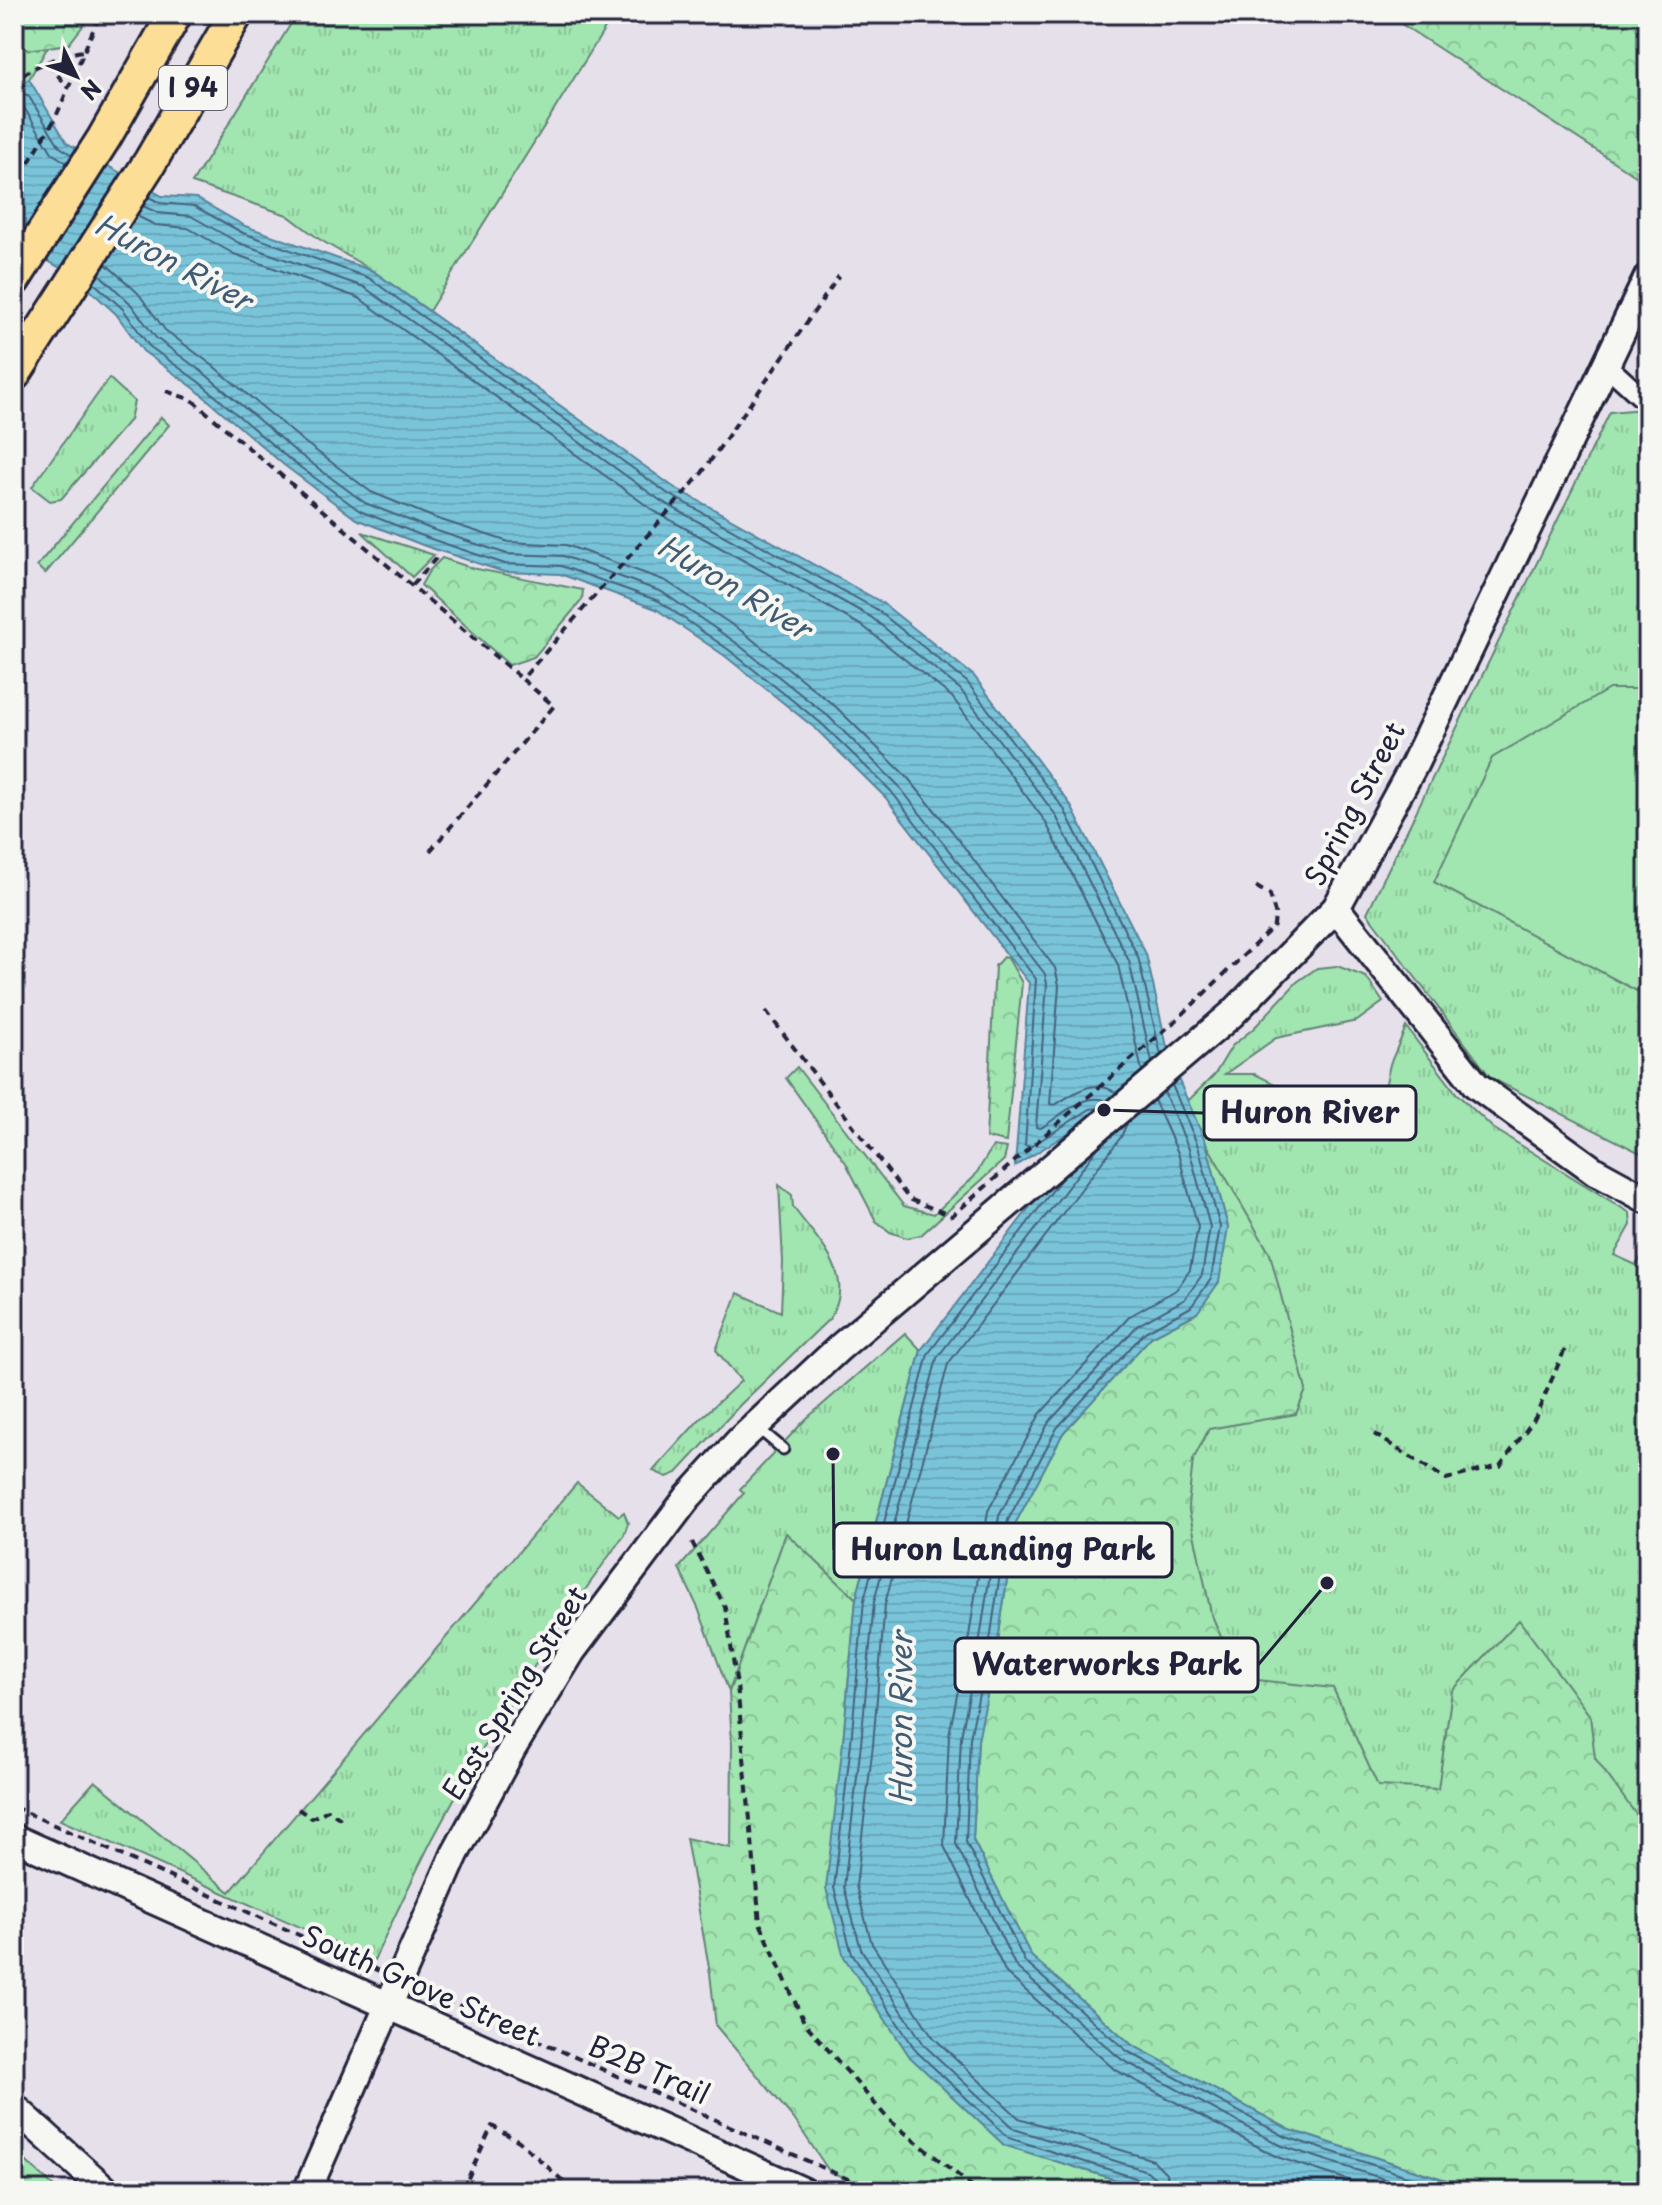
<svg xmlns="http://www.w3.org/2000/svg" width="1662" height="2205" font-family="'Playpen Sans',sans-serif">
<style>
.grass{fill:url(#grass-tufts);stroke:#628476;stroke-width:2}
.forest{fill:url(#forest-crowns);stroke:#628476;stroke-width:2}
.garden{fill:#a1e5b0;stroke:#628476;stroke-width:2}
.water{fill:url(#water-rules);stroke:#57839a;stroke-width:2}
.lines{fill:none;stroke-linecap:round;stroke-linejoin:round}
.shore{stroke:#45637b;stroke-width:2}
.lane-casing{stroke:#22223b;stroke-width:15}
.street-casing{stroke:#22223b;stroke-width:24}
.secondary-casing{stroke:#22223b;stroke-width:32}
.highway-casing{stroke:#22223b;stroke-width:38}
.path{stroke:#22223b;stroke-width:4;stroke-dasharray:8 6;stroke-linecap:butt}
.lane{stroke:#f6f6f2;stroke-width:9}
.street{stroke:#f6f6f2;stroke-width:18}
.secondary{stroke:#f6f6f2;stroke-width:26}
.highway{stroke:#fcde96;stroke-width:32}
.labels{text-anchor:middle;stroke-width:8;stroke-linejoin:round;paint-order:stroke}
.shield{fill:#f6f6f2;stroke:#626272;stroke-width:2}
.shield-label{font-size:26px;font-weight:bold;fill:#22223b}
.street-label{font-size:28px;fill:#22223b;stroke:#f6f6f2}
.water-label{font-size:30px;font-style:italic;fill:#415b73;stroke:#f6f6f2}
.leader{fill:none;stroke:#22223b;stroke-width:3}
.callout-dot{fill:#22223b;stroke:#f6f6f2;stroke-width:3}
.callout{fill:#f6f6f2;stroke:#22223b;stroke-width:3}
.callout-label{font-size:30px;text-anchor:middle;font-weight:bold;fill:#22223b}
</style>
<defs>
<pattern id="grass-tufts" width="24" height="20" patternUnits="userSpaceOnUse" patternTransform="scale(2)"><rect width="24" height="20" fill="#a1e5b0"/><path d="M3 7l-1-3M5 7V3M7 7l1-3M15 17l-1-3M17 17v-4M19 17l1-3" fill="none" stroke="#8ac498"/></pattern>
<pattern id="forest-crowns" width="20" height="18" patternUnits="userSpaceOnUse" patternTransform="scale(2)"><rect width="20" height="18" fill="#a1e5b0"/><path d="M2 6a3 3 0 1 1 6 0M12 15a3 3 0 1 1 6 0" fill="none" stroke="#8ac498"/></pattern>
<pattern id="water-rules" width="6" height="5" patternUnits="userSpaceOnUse" patternTransform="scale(2)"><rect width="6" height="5" fill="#7ac4da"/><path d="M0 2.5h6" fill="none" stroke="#69a8bc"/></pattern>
</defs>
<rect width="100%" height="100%" fill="#e6e0eb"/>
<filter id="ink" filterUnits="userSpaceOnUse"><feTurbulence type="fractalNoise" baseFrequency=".0125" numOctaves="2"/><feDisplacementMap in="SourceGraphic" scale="16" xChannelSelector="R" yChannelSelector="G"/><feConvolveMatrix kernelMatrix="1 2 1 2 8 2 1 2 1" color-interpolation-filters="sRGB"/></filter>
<g filter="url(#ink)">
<path class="grass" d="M14,14H67L29,79L19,88L14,82Z
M297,14H614L429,311L373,271L319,239L287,215L192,183Z
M109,378L134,401L130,420L61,499L50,501L32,487Z
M1642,409L1648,415V1157L1491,1078L1367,913L1610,412Z
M161,417L169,425L45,574L37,566Z
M362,532L434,555L412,577Z
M1337,966L1366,977L1383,1002L1357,1021L1276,1038L1225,1074H1255L1375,1134L1390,1064L1406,1027L1457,1094L1493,1128L1630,1213L1631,1225L1614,1255L1636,1265L1648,1247V2191H1480L978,1740L1206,1143L1187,1102L1215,1074L1232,1046L1254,1028L1297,982L1317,968Z
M797,1067L904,1206L934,1214L974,1177L993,1146L1007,1148L1004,1160L921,1235L907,1238L890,1232L876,1221L846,1163L786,1078Z
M779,1185L792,1195L793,1207C817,1240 858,1276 830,1318L741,1404L677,1473L667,1477L653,1471L698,1421L741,1381L716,1350L738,1293L781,1312L783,1262Z
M905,1333L921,1350L856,1599L786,1534L729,1692L698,1608L679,1568L744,1493L740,1489L806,1419Z
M577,1483L619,1516L624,1512L628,1523L624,1535C554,1632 488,1733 432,1840C412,1879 393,1920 374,1960L60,1820L95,1781L230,1892Z
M14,2150L58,2191H14Z"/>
<path class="forest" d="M14,14H92L69,44L27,50L14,33Z
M1386,14H1648V184Z
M442,558L472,568L583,590L582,600L534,657L509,665L421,585L429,571Z
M1003,957L1008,958L1022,983L1006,1142L986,1138L995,966Z
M1206,1143L1270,1254L1306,1390L1296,1414L1209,1429L1193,1460L1188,1506L1211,1613L1238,1678L1333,1688L1378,1786L1438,1789L1452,1691L1519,1620L1590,1716L1595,1758L1648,1831V2191H1480L1290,2130L1132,2045L1031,1956L973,1840L978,1740L998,1641L1015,1524L1063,1433L1151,1337L1197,1313L1228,1227Z
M786,1533L856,1599L843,1742L1004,2145L1152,2191H874L829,2171L794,2119L716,2026L710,1973L686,1838L731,1848L732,1745L729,1692Z"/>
<path class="garden" d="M1609,689H1648V997L1434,882L1492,758Z"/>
<path class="water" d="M29,79L67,143L162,196L196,198L245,226L373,271L672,486L881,602L974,676L1070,804L1146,954L1170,1060L1206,1143L1228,1227L1219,1282L1197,1313L1151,1337L1063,1433L1015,1524L998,1641L978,1740L973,1840L1031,1956L1132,2045L1290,2130L1480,2191H1152L1004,2145L910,2057L844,1957L826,1888L843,1742L856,1599L921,1350L1102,1112L1015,1166L1029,983L885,797L816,729L725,656L656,609L560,574L504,572L425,546L356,519L284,465L194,388L143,351L116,314L77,278L14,241V82L19,87Z"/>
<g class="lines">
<path class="shore" d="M14,94L28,95L60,147L72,155
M14,104L23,106L53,154L67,163
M149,197L160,203L194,206L243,233L369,278L667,493L876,609L967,682L1064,809L1138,957L1161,1055
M143,206L158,213L191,216L239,243L364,287L661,501L871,617L960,689L1055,814L1129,961L1152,1062
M137,216L155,225L188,228L234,254L359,298L654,511L864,627L952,697L1045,821L1118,965L1142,1071
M106,264L138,293L165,330L212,365L303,441L371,492L435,518L509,542L566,545L666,581L743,632L836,707L907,777L952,831L1055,968L1059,985L1050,1104L1055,1105C1075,1093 1093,1077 1116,1093
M99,274L130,303L156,338L205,374L295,451L365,503L431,529L507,554L563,556L662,592L735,642L828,716L898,785L1045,974L1047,984L1036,1127L1041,1128C1059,1117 1085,1091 1107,1101
M94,283L123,309L149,346L199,382L289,459L360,511L428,538L505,564L561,566L659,601L729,650L821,723L891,791L1036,979L1025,1146L1030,1147L1090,1109L1098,1108
M1172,1085L1198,1146L1220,1227L1211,1279L1191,1307L1145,1332L1057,1428L1008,1520L990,1640L970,1738L966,1842L1025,1962L1127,2051L1286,2137L1454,2191
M1164,1092L1189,1149L1210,1227L1202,1275L1185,1299L1138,1325L1049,1422L999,1516L980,1638L961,1737L956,1844L1016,1967L1121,2059L1282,2146L1421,2191
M1154,1100L1178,1153L1198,1227L1190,1270L1176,1290L1130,1316L1040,1414L988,1511L969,1636L949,1735L944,1846L1006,1973L1114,2069L1277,2157L1382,2191
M1127,1123L1121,1137L948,1364L885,1604L873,1745L856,1886L872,1944L933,2037L1019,2118L1153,2160L1166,2173L1171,2191
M1097,1149L937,1358L874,1602L861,1744L844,1887L861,1949L925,2046L1014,2129L1147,2171L1156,2179L1159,2191
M1061,1179L928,1354L864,1600L851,1743L834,1888L852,1954L917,2052L1009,2138L1142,2180L1147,2184L1149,2191"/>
<defs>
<path id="lane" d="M758,1428L783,1449"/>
<path id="street" d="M1604,363L1648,403"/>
<path id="secondary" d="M1336,908L1476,1085L1595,1171L1648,1200
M14,1838L803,2191
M14,2107L107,2191
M307,2191L455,1854L512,1749L572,1651L688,1497L738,1442L839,1348L1232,1014L1336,908L1414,765L1648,277"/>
<path id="highway" d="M14,279L104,138L175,14
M14,374L150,162L236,14"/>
</defs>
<use href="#lane" class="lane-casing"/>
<use href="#street" class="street-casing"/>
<use href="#secondary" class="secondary-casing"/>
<use href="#highway" class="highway-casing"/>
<path class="path" d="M49,64L68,88
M14,66L22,76C33,66 69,52 84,51
M14,187L55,119L100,14
M166,391L192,400L522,679
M412,585L438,556
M430,851L554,706L522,679L702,473L839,276
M766,1011L909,1199L952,1216L1182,1015L1274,926L1275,913L1270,895L1255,886
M1374,1434L1446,1479L1500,1466L1535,1418L1565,1349
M692,1542L725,1607L737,1685L760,1923L804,2022L889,2120L978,2191
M14,1807L379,1971
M298,1809L312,1818L328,1810L342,1820
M420,1988L875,2191
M462,2191L492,2126L519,2141L574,2191
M653,2191L674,2183L692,2191"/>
<use href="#lane" class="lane"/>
<use href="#street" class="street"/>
<use href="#secondary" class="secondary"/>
<use href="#highway" class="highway"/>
</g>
</g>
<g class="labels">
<rect class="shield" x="159" y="66" width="68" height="44" rx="6"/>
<g class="shield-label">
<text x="193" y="97">I 94</text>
</g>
<g class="street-label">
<text transform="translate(1355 804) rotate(-62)" y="10">Spring Street</text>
<text transform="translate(515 1693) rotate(-58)" y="10">East Spring Street</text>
<text transform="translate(421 1986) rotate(24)" y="10">South Grove Street</text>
<text transform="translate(649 2070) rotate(24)" y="10">B2B Trail</text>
</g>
<g class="water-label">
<text transform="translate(173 263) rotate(28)" y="10">Huron River</text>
<text transform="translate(734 588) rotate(31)" y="10">Huron River</text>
<text transform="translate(902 1718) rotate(-90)" y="10">Huron River</text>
</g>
</g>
<path class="leader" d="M1104 1110L1204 1113M833 1454L834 1550M1327 1583L1258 1665"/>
<g class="callout-dot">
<circle cx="1104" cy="1110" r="8"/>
<circle cx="833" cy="1454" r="8"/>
<circle cx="1327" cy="1583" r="8"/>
</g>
<g class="callout">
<rect x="1204" y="1086" width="212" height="54" rx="8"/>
<rect x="834" y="1523" width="338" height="54" rx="8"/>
<rect x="955" y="1638" width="303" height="54" rx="8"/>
</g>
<g class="callout-label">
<text x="1310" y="1123">Huron River</text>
<text x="1003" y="1560">Huron Landing Park</text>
<text x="1107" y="1675">Waterworks Park</text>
</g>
<rect width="1662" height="2205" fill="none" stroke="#f6f6f2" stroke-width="48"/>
<rect x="24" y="24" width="1614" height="2157" fill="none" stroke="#22223b" stroke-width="3" filter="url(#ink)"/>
<g transform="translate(76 76) rotate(133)" stroke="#f6f6f2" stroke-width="6" paint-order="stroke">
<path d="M0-6L14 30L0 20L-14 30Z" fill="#22223b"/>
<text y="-12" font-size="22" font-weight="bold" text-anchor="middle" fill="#22223b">N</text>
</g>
</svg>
